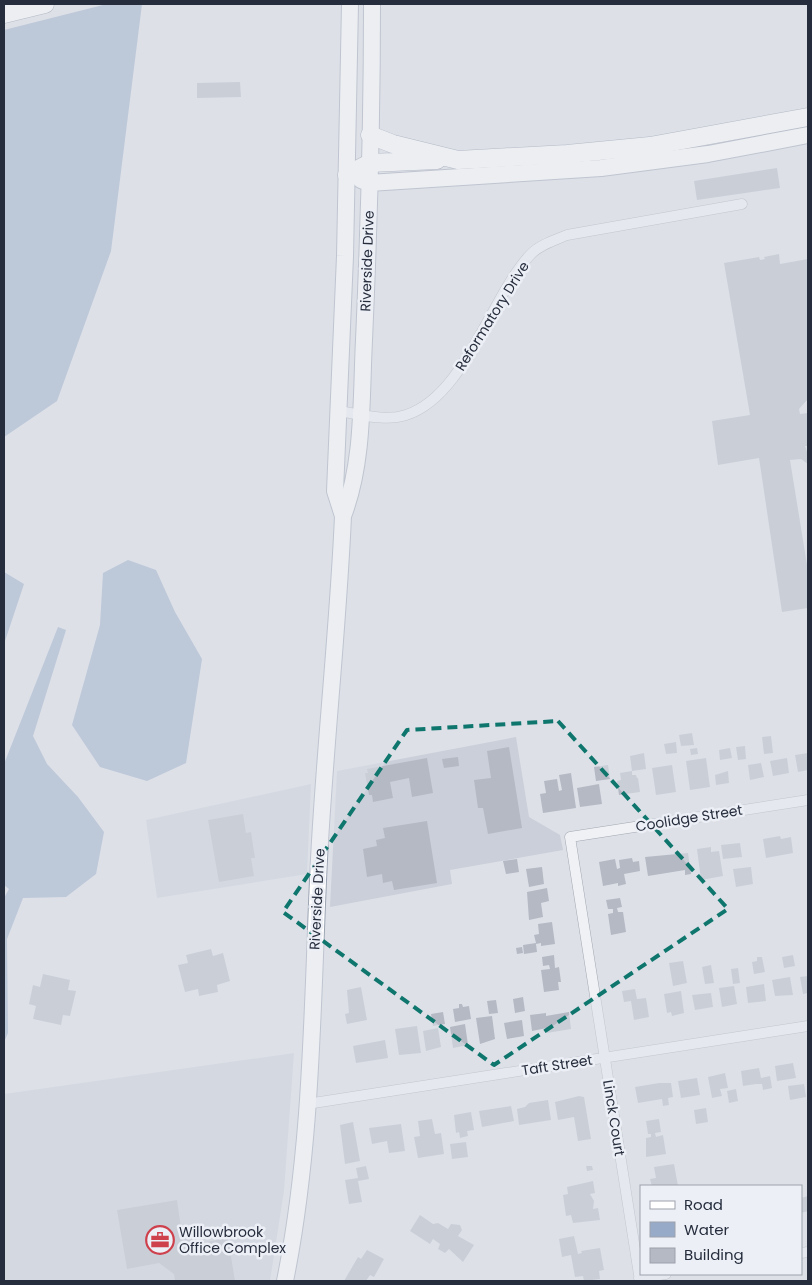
<svg xmlns="http://www.w3.org/2000/svg" width="812" height="1285" font-family="Poppins,sans-serif">
<style>
.built{fill:#cbcfd9}
.water{fill:#97abc8}
.pier{fill:#dde0e7}
.building{fill:#b4b9c4}
.lines{fill:none;stroke-linecap:round;stroke-linejoin:round}
.street-casing{stroke:#a2a7b1;stroke-width:11}
.primary-casing{stroke:#9ca4b3;stroke-width:18}
.highway-casing{stroke:#848c9d;stroke-width:19}
.street{stroke:#f0f1f5;stroke-width:10}
.primary{stroke:#fff;stroke-width:16}
.highway{stroke:#fff;stroke-width:18}
.marked{fill:none;stroke:#0f766e;stroke-width:4;stroke-dasharray:10 6;stroke-linejoin:round}
.labels{text-anchor:middle;stroke-width:5;stroke-linejoin:round;paint-order:stroke}
.street-label{font-size:14px;fill:#262d3d;stroke:#eceff5}
.poi-label{font-size:14px;fill:#262d3d;stroke:#eceff5;text-anchor:start}
</style>
<rect width="100%" height="100%" fill="#dde0e7"/>
<path class="built" d="M516,737L529,817L560,835L563,850L450,870L452,884L330,907L337,771Z
M311,784L307,874L157,898L146,820Z
M294,1053L284,1191L270,1281H4V1094Z"/>
<path class="water" d="M4,4H142L111,251L57,401L4,437V440Z
M128,560L156,570L175,612L202,659L186,763L147,781L100,767L72,725L100,625L103,573Z
M4,572L24,584L4,644Z
M58,627L66,630L33,736L47,764L78,797L104,832L96,874L66,897L23,898L7,939L8,1033L4,1042V898L9,889L4,885V764Z"/>
<path class="pier" d="M4,4H107L4,30Z"/>
<path class="building" d="M240,82L241,97L197,98V83Z
M777,168L780,188L697,200L694,181Z
M779,254L780,264L808,259V399L799,409L800,414L808,413V446H805L808,454V464L801,459L790,460L808,571V608L782,612L759,458L718,465L712,421L750,415L724,263L759,257L760,260L765,259L764,257Z
M692,733L694,745L681,746L679,735Z
M771,736L773,753L764,754L762,737Z
M676,742L677,753L666,754L664,744Z
M745,746L746,759L738,760L736,747Z
M509,747L522,828L488,834L483,808H478L474,780L491,778L487,751Z
M697,748L698,754L691,755L690,749Z
M730,748L732,758L720,760L719,750Z
M644,753L646,769L632,771L630,756Z
M808,753V770L798,772L795,755Z
M458,757L459,766L444,768L442,759Z
M427,758L433,793L412,797L409,778L390,782L393,798L373,802L372,795H369L365,773H368L367,769Z
M706,758L710,787L690,790L686,761Z
M787,758L789,773L773,776L770,761Z
M761,763L764,777L750,780L748,765Z
M608,765L610,779L596,781L594,767Z
M672,765L676,792L656,795L652,768Z
M632,771V775H636L637,778H638L640,792L619,795L617,781L621,780L620,773Z
M728,771L729,783L716,785L715,775Z
M571,773L576,808L543,813L540,794L546,793L544,781L557,779L559,791L562,790L559,775Z
M599,784L602,804L580,807L577,788Z
M243,814L246,833L251,832L255,858H251L254,876L219,882L208,820Z
M427,821L437,883L394,890L392,881L383,883L382,874L367,877L363,849L377,846L376,840L385,838L383,828Z
M780,836L781,839L791,837L793,853L766,858L763,839Z
M740,843L742,857L723,859L721,845Z
M711,847V852L719,851L723,876L701,880L697,849Z
M688,853L691,874L685,875V870L648,876L645,857Z
M632,858L633,862L639,861L640,871L624,874L626,884L618,886V883L603,886L599,862L615,859L617,869L620,868L619,860Z
M517,859L519,872L506,874L503,861Z
M542,867L544,884L529,887L526,869Z
M751,867L753,884L736,887L733,869Z
M547,888L549,901L541,903L543,917L529,920L527,892Z
M620,898L622,907L617,908L618,912H623L626,932L611,935L608,914L613,913V909H608L606,900Z
M552,922L555,944L541,946V943L536,944L537,952L524,954L523,945L536,943L534,935L539,934L538,924Z
M522,947L523,953L517,954L516,948Z
M211,949L213,956L223,953L230,981L217,985L218,992L199,996L198,989L185,992L178,965L188,963L186,955Z
M554,955L555,968L559,967L561,982H558L559,990L544,992L541,970L550,969L549,965L543,966L542,957Z
M793,955L795,966L784,968L782,957Z
M757,957H762L765,972L754,974L752,962L757,961Z
M683,961L687,983L673,986L669,963Z
M711,965L714,983L705,984L702,967Z
M738,968L740,983L733,984L731,969Z
M43,974L70,980L68,990L76,991L70,1016L63,1015L61,1025L33,1019L36,1006L29,1004L33,985L40,987Z
M808,976V993L803,994L800,977Z
M790,977L793,995L775,996L772,980Z
M764,984L766,1001L748,1003L746,987Z
M734,986L737,1004L722,1007L719,988Z
M361,987L367,1020L347,1024L345,1014L349,1013L347,990Z
M635,989L637,999L646,998L649,1017L634,1020L631,1001L624,1002L622,991Z
M681,991L684,1013L672,1016L671,1012L667,1013L664,994Z
M711,993L713,1007L695,1010L692,995Z
M523,997L525,1011L515,1013L513,999Z
M496,1000L498,1013L489,1014L487,1001Z
M459,1004H462L463,1007L469,1006L471,1019L455,1022L453,1009L459,1008Z
M443,1012L445,1024L433,1026L431,1014Z
M569,1012L571,1029L547,1033V1028L532,1031L530,1015L546,1013V1016Z
M492,1016L495,1039L480,1044L476,1018Z
M522,1020L524,1036L507,1039L504,1023Z
M465,1024L468,1045L453,1048L450,1027Z
M417,1026L421,1053L399,1055L395,1029Z
M438,1028L441,1047L426,1051L423,1031Z
M385,1040L388,1058L356,1063L353,1046Z
M793,1063L796,1078L777,1081L775,1066Z
M759,1068L761,1078L770,1076L772,1088L763,1090L762,1084H756L743,1086L741,1071Z
M725,1073L728,1088L720,1089L722,1096L712,1098L708,1077Z
M697,1078L700,1095L681,1098L678,1081Z
M659,1083H671L673,1097L668,1098L669,1105L663,1106L662,1099L638,1103L635,1087Z
M804,1084L806,1097L790,1100L788,1086Z
M736,1089L738,1101L729,1103L727,1091Z
M579,1096L584,1097L591,1139L578,1141L574,1117L558,1120L555,1102Z
M548,1100L551,1120L519,1125L517,1109L525,1107L529,1103Z
M511,1106L514,1121L482,1127L479,1111Z
M706,1108L708,1122L696,1124L694,1110Z
M471,1112L474,1130L467,1131L468,1136L460,1138L459,1132L456,1133L454,1115Z
M432,1119L435,1134L441,1133L444,1154L418,1158L414,1137L420,1136L418,1121Z
M659,1119L661,1132L655,1133L656,1137L663,1135L666,1154L646,1157V1138L651,1137V1134H648L646,1121Z
M353,1122L360,1161L345,1164L340,1125Z
M401,1124L405,1151L389,1153L387,1141L372,1144L369,1128Z
M466,1142L468,1157L452,1159L450,1144Z
M674,1164L678,1186H652L650,1179L656,1178L654,1167Z
M366,1166L369,1179L358,1181L362,1202L349,1204L345,1180L358,1178L356,1168Z
M586,1166H592L593,1170L587,1171Z
M593,1181L595,1193L590,1194L594,1201L593,1209L598,1208L600,1220L573,1223L571,1215L566,1216L563,1195L568,1194L567,1187Z
M808,1196V1211L801,1213V1198Z
M177,1200L181,1228L201,1243L228,1238L235,1281H175L174,1274L159,1263L127,1269L117,1210Z
M420,1215L433,1224L438,1223L448,1229L451,1224L460,1225L462,1230L458,1236L474,1245L463,1262L449,1249L445,1253L438,1249L440,1244L433,1239L430,1244L410,1231Z
M574,1236L578,1254L582,1253L581,1251L600,1248L604,1270L599,1271L600,1279L584,1281L583,1276L575,1277L571,1255L562,1257L559,1239Z
M367,1250L384,1259L374,1277L370,1275L366,1281H344L358,1257L361,1259Z"/>
<g class="lines">
<defs>
<path id="street" d="M338,411C360,414 385,422 406,415C465,396 490,298 530,255C539,245 555,240 567,235L742,204
M307,1104L808,1026
M801,1253L808,1252
M639,1278L666,1274
M640,1281L570,837L808,800"/>
<path id="primary" d="M361,180L369,183L601,168L708,154L808,135
M343,516L335,491L345,256L350,4
M285,1281C313,1143 312,999 319,859C325,744 338,630 343,516C364,462 361,398 364,340C369,228 372,116 372,4"/>
<path id="highway" d="M4,14L45,4
M370,135L393,144L458,160L567,154L650,146L808,117
M347,175L370,163L437,160"/>
</defs>
<use href="#street" class="street-casing"/>
<use href="#primary" class="primary-casing"/>
<use href="#highway" class="highway-casing"/>
<use href="#street" class="street"/>
<use href="#primary" class="primary"/>
<use href="#highway" class="highway"/>
</g>
<path d="M0 0H812V1285H0ZM558,721L728,909L494,1065L283,912L407,730Z" fill="#dde0e7" fill-opacity=".55" fill-rule="evenodd"/>
<path class="marked" d="M558,721L728,909L494,1065L283,912L407,730Z"/>
<defs>
<symbol id="office-ring" viewBox="-11 -11 22 22"><circle r="9.5" fill="#eceff5" stroke="#ce404b" stroke-width="1.5"/><path d="M-6-3h4V-5.5h4V-3h4V5H-6ZM-1-4.5V-3h2v-1.5ZM-6 0V1H6V0Z" fill="#ce404b"/></symbol>
</defs>
<g fill-rule="evenodd">
<use href="#office-ring" x="144" y="1224" width="32" height="32"/>
</g>
<g class="labels">
<g class="street-label">
<text transform="translate(367 261) rotate(-88)" y="5">Riverside Drive</text>
<text transform="translate(492 316) rotate(-58)" y="5">Reformatory Drive</text>
<text transform="translate(689 818) rotate(-9)" y="5">Coolidge Street</text>
<text transform="translate(317 899) rotate(-87)" y="5">Riverside Drive</text>
<text transform="translate(557 1065) rotate(-9)" y="5">Taft Street</text>
<text transform="translate(614 1118) rotate(81)" y="5">Linck Court</text>
</g>
<g class="poi-label">
<text x="179" y="1237">Willowbrook<tspan x="179" dy="16">Office Complex</tspan></text>
</g>
</g>
<rect width="812" height="1285" fill="none" stroke="#262d3d" stroke-width="10"/>
<rect x="640" y="1185" width="162" height="90" fill="#eceff5" stroke="#9da1ab"/>
<rect x="650" y="1201" width="25" height="8" fill="#ffffff" stroke="#9da1ab"/>
<text x="684" y="1210" font-size="15" fill="#262d3d">Road</text>
<rect x="650" y="1222" width="25" height="15" fill="#97abc8" stroke="#9da1ab"/>
<text x="684" y="1235" font-size="15" fill="#262d3d">Water</text>
<rect x="650" y="1248" width="25" height="15" fill="#b4b9c4" stroke="#9da1ab"/>
<text x="684" y="1260" font-size="15" fill="#262d3d">Building</text>
</svg>
